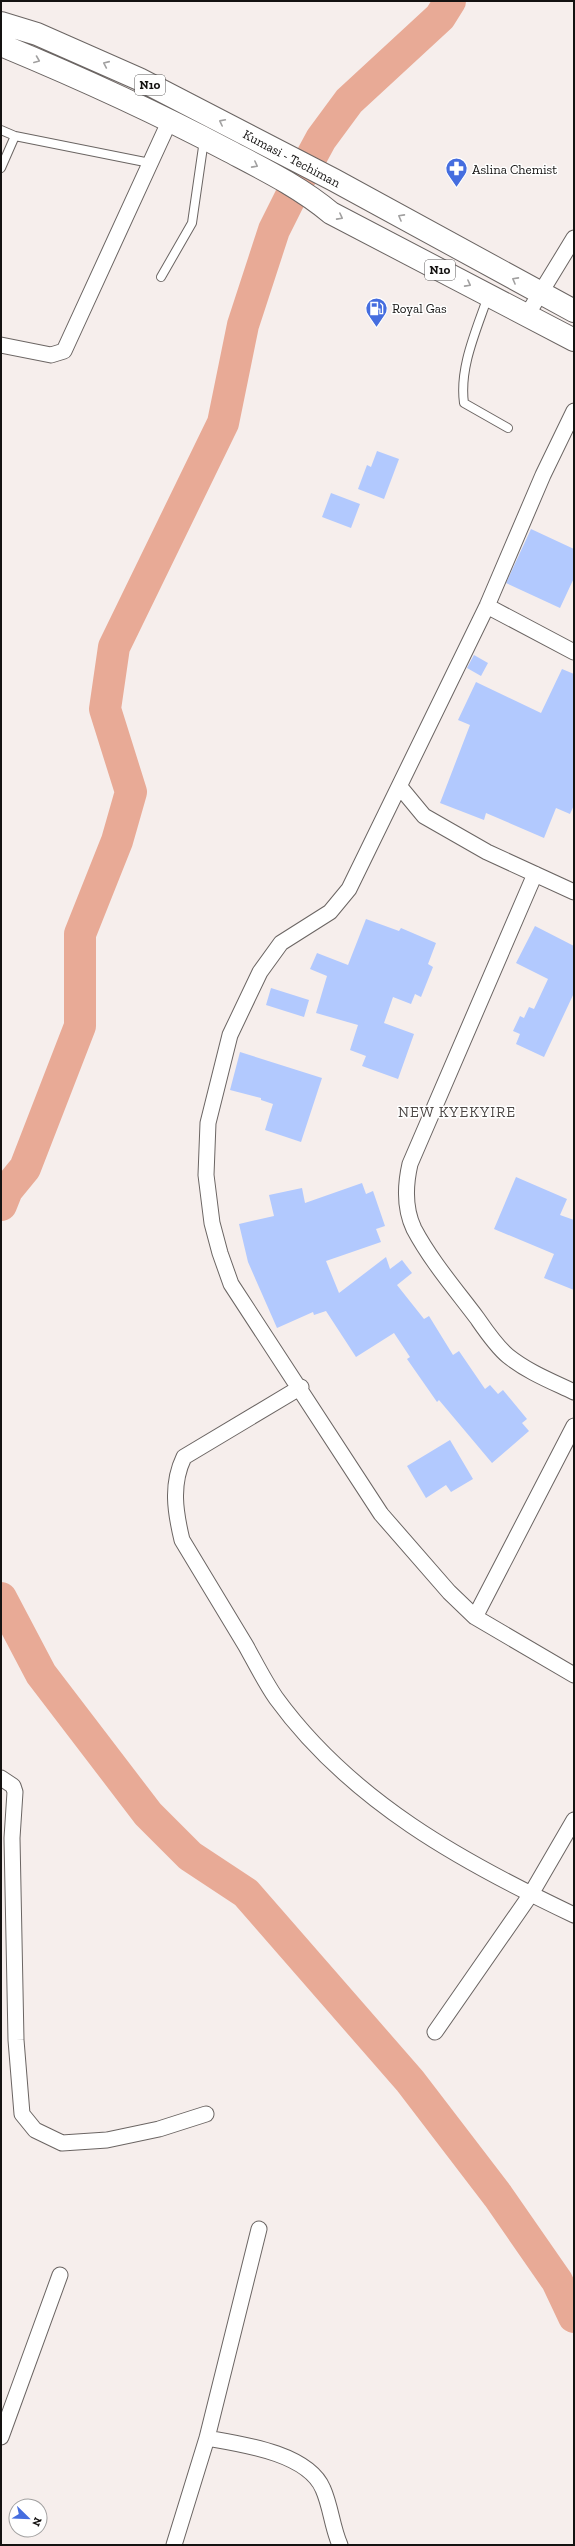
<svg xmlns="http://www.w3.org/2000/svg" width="575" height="2546" font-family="'Zilla Slab',serif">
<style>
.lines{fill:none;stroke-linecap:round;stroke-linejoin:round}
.river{stroke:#e8aa96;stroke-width:32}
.building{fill:#b2c9fe}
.lane-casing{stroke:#6b6563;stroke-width:10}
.street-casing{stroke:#6b6563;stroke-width:17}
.highway-casing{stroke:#6b6563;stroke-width:24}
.lane{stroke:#fff;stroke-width:8}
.street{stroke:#fff;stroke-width:15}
.highway{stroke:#fff;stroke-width:22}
.oneway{stroke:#a1a0a0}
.labels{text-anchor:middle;stroke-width:3;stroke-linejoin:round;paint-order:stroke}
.shield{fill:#fff;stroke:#5a5958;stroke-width:1}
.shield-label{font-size:12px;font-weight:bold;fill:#141211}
.street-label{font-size:13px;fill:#141211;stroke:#fff}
.poi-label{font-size:13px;fill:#141211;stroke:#fff;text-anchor:start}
.quarter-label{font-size:15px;letter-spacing:1px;fill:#4e4846;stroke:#fff}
</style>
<rect width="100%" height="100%" fill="#f6eeec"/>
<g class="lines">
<path class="river" d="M1,1205L7,1190L25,1168L80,1026V934L117,841L131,792L105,709L114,647L223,423L243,325L274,230L301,176L321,139L349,101L440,17L450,1
M1,1598L41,1674L148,1814L190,1856L246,1893L410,2081L498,2196L557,2281L574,2317"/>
</g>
<path class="building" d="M377,451L399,459L384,499L358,489L367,465L371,467Z
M331,493L360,504L351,528L322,517Z
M531,529L574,549V578L560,608L506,583Z
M474,655L488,663L481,676L467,668Z
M562,669L574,674V805L570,814L556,808L544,838L486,813L484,820L440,803L470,725L458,720L476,682L541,713Z
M366,919L399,931L401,928L436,943L428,964L433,967L421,997L415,994L411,1004L393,997L384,1023L414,1034L398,1079L362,1066L366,1056L350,1050L358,1025L316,1013L327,976L310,969L317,953L348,965Z
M535,926L574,946V993L544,1057L516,1044L520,1034L513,1031L520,1016L524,1018L529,1007L534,1009L548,979L516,963Z
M271,988L309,1000L304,1017L266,1005Z
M240,1052L322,1078L301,1142L265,1130L273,1104L261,1100V1098L230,1090Z
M516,1177L567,1199L560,1215L574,1220V1290L544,1278L554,1254L494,1229Z
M362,1183L366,1194L373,1191L385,1226L376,1229L381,1242L326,1261L339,1293L386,1257L390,1269L402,1260L412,1273L397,1285L424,1319L429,1316L453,1355L459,1351L485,1389L490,1385L498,1394L503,1390L527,1419L522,1423L529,1431L492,1463L439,1400L437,1402L407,1359L410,1357L394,1333L356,1357L326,1311L314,1315L313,1312L277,1328L248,1262L239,1224L274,1216L269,1195L302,1188L305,1203Z
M450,1440L473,1479L451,1492L446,1485L426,1498L407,1466Z"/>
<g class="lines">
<defs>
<path id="lane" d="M1,130L15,136L150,163
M1,168L15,136
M161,277L192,223L204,140
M488,296C477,329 459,367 464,403L508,428"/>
<path id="street" d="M527,315L574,238
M1,345L51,355L64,351L170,120
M574,411L543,475L487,606L349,889L330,912L281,943L260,972L230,1035L208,1123L206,1175L212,1223L220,1253L231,1284L381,1514L449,1592L475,1617L574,1675
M487,606L574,652
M400,787L424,816L487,852L574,892
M535,874L410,1164C405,1186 404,1208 414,1229C431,1261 456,1290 477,1318C486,1331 496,1346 508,1356C528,1372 551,1381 574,1392
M301,1387L184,1457C171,1484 175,1511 182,1540C203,1575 225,1611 246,1646C256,1664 265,1682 276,1698C351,1801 462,1862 574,1915
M475,1617L574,1426
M1,1778L13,1786L15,1792L12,1838L16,2040L22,2114L35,2130L62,2143L107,2140L159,2129L206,2114
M435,2032L531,1894L574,1820
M1,2437L60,2275
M207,2438C241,2444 308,2453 323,2489C331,2507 332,2527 340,2545
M174,2545L207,2438L259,2229"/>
<path id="highway" d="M1,23L37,34L139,79L334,180L574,311
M1,45C78,77 153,111 227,150C263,169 300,187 331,213L574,340"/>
</defs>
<use href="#lane" class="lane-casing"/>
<use href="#street" class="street-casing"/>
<use href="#highway" class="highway-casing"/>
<use href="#lane" class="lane"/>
<use href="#street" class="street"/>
<use href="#highway" class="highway"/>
</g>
<defs><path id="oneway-chevron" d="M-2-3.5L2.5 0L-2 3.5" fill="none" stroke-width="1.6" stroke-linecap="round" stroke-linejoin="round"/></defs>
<g class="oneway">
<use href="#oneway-chevron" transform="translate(37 60) rotate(22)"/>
<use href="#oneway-chevron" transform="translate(106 64) rotate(-156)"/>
<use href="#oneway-chevron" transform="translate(222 122) rotate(-153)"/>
<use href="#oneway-chevron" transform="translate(255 165) rotate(28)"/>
<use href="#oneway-chevron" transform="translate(340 217) rotate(28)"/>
<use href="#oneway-chevron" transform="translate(401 217) rotate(-151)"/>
<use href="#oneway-chevron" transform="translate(515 280) rotate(-151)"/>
<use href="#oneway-chevron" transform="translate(468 284) rotate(28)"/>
</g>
<defs>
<symbol id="pharmacy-pin" viewBox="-11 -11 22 30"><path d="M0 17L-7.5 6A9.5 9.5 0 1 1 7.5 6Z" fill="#456ddf" stroke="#fff"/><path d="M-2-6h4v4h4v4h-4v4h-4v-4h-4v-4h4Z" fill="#fff"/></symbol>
<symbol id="fuel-pin" viewBox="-11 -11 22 30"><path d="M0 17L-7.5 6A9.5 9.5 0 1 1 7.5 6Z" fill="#456ddf" stroke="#fff"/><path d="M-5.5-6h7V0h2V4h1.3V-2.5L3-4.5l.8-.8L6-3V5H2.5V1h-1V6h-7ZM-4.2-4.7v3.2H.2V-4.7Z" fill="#fff"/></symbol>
</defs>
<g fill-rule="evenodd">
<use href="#pharmacy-pin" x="444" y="156" width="25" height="34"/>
<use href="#fuel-pin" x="364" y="296" width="25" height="34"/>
</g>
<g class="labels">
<g class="shield">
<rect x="135" y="75" width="30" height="20" rx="3"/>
<rect x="425" y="260" width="30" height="20" rx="3"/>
</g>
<g class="shield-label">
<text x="150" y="89">N10</text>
<text x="440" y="274">N10</text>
</g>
<g class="street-label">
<text transform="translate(292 158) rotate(28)" y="5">Kumasi - Techiman</text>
</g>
<g class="poi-label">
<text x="472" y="174">Aslina Chemist</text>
<text x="392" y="313">Royal Gas</text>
</g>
<g class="quarter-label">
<text x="457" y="1117">NEW KYEKYIRE</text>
</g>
</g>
<rect width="575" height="2546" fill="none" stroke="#141211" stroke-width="4"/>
<g transform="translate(28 2518) rotate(113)"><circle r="19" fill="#ffffff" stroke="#a1a0a0"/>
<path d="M0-3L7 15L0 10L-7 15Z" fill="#456ddf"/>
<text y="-6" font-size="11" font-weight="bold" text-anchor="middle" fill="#141211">N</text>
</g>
</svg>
